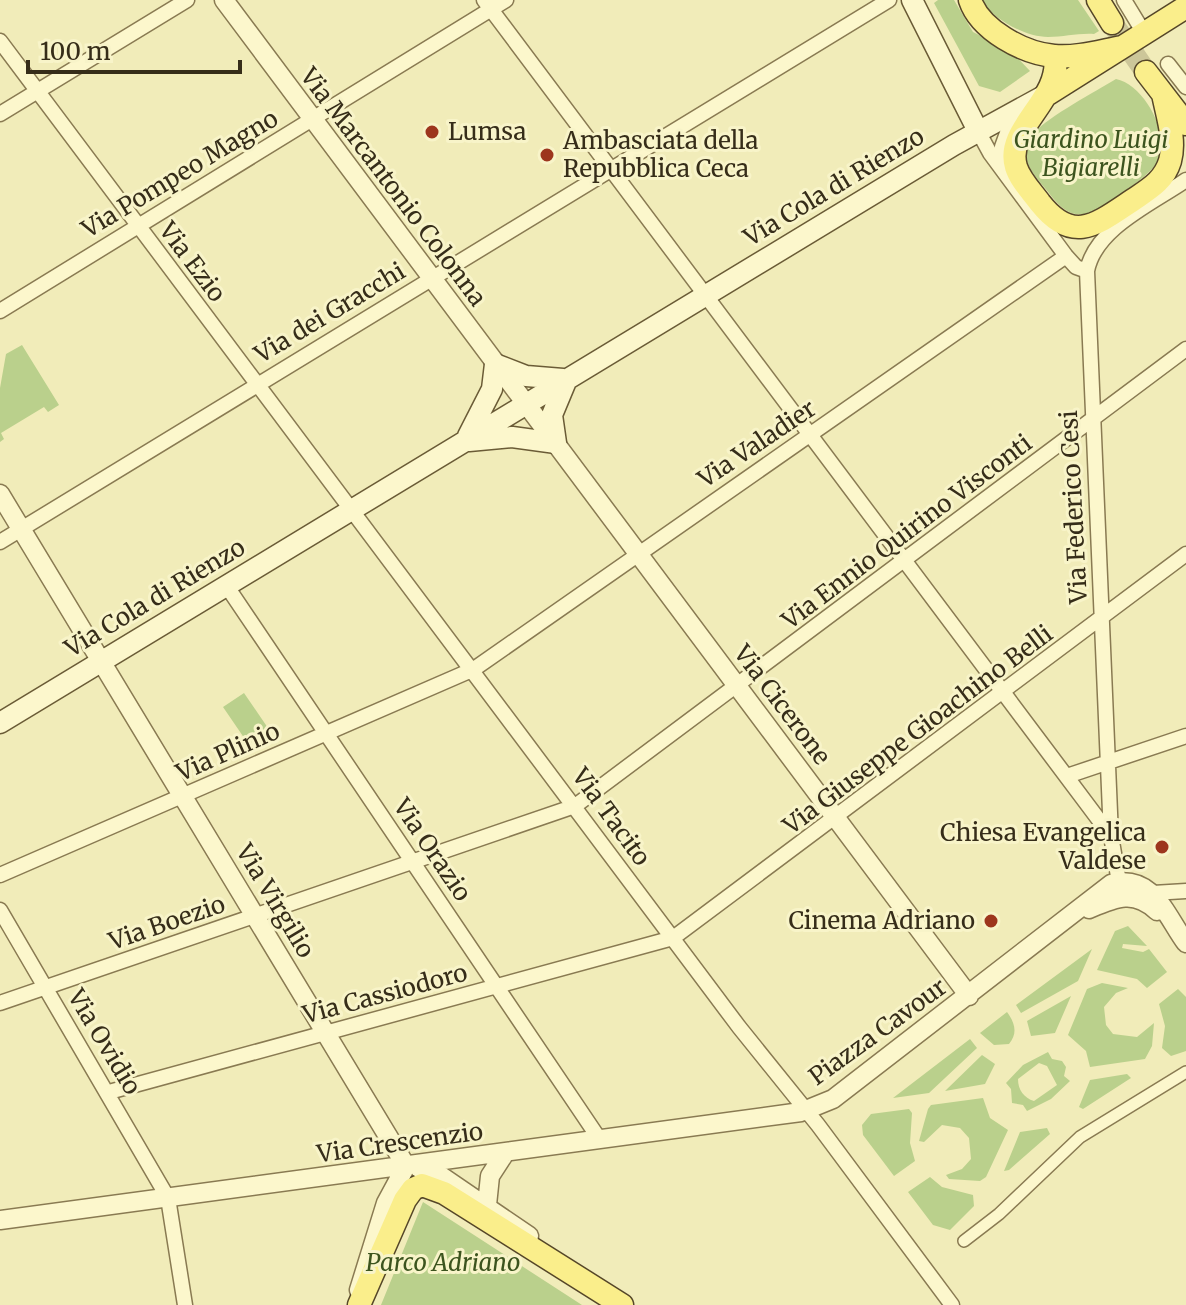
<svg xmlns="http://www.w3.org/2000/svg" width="1186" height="1305" font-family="Merriweather,serif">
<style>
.green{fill:#bad08c;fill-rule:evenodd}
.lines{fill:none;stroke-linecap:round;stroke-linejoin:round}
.primary-tunnel{stroke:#ccc699;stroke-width:22;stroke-dasharray:22 11;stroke-linecap:butt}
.pedestrian-casing{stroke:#897a52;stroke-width:14}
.minor-casing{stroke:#897a52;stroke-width:17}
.tertiary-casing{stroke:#897a52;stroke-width:21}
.secondary-casing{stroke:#6a5b36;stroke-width:23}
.primary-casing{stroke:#554628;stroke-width:25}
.pedestrian{stroke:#fcf7cc;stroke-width:11}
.minor{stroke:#fcf7cc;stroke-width:14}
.tertiary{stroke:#fcf7cc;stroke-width:18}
.secondary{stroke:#fcf7cc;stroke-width:20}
.primary{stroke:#faee8b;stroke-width:22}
.poi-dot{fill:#9d361d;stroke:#f8f4c9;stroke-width:3}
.labels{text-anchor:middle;stroke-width:6;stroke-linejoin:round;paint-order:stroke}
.poi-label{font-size:24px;fill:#362d19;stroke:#f8f4c9;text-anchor:start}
.park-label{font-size:24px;font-style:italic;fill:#3c541e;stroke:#f8f4c9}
.street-label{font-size:24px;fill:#362d19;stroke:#f8f4c9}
</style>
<rect width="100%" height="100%" fill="#f1ecb9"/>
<path class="green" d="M938,0H954L973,32L1011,51L1030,71L1000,92L979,86L934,3Z
M981,0H1078L1099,31L1094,34C1078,33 1064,37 1048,37C1025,37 993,19 981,0Z
M1116,79C1143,84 1169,131 1160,158C1155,173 1103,208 1088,213C1072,218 1061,208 1052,197C1044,186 1031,174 1027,161C1024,152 1027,140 1034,133C1049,116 1095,92 1116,79Z
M22,345L59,405L48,412L44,407L1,433L4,439L0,442V388L6,354Z
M244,693L270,731L249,745L223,707Z
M1128,926L1147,946L1123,944L1122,948L1143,952L1149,949L1167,972L1147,988L1137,979L1097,970L1115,931Z
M1092,949L1078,981L1021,1013L1016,1005Z
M1102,983L1128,988L1116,993L1104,1007L1106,1025L1113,1034L1137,1037L1154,1023L1152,1046L1145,1059L1090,1067L1086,1051L1068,1035L1087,989Z
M1178,989L1186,997V1051L1171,1056L1162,1048L1165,1026L1159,1004Z
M1071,996L1055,1033L1031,1036L1027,1021Z
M1007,1012C1015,1023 1018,1033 1009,1044L994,1045L980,1033Z
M970,1039L977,1048L929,1093L893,1098Z
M1048,1052L1052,1059L1062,1061L1066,1067L1064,1076L1070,1081L1051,1099L1027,1111L1023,1105L1012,1103L1011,1089L1006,1083L1023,1065ZM1039,1063L1047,1066L1057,1085L1034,1101C1024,1098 1018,1090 1018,1079Z
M982,1055L995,1064L985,1084L945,1091Z
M1127,1074L1131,1078L1083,1109L1079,1107L1090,1080Z
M983,1098L990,1118L1008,1130L986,1177L980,1181L949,1179L946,1175L962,1169L971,1159L969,1138L960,1128L942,1125L924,1142L919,1141L928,1109L931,1105Z
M909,1109L912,1113L910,1143L915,1161L894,1176L863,1135L862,1125L871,1114Z
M1047,1128L1050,1134L1009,1170L1004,1171L1020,1132Z
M930,1177L942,1187L973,1195L974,1206L950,1230L933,1225L908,1192Z
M423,1202L582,1305H381Z"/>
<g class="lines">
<path class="primary-tunnel" d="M1112,23L1146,72"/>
<defs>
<path id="pedestrian" d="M964,1241L999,1214L1080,1137L1186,1072"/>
<path id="minor" d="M484,0L1111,836
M1124,0L1144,33
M0,41L739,1027L818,1125L952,1305
M1168,64L1186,87
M0,114L187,0
M978,131L990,153L1066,256L1076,267L1087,271L1111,836L1119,882
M1003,170L1002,147L1015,111
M1087,271C1095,228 1153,203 1186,180
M0,311L506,0
M0,542L889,0
M226,585L600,1140
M1067,776L1186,736
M0,875L474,669L1066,256
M1153,893L1186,891
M0,910L168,1198L185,1305
M0,1003L575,806L1186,349
M109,1092L673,938L1186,554"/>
<path id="tertiary" d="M224,0L969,996
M0,494L406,1166
M1089,909C1115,898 1134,889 1157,911
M419,1168L441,1176L529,1236
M487,1205L490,1176L505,1153
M0,1220L801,1112L833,1099L1111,884C1153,873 1166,916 1186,943
M359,1290L386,1203L406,1166"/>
<path id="secondary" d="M912,0L978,131
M468,436L492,389L495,364L526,376L563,379
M469,441L512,437L556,443L552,415L567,379
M0,723L954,145L1047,94"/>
<path id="primary" d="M970,0C980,30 1023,53 1054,56C1077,58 1100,51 1122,47
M1098,0L1112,23
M1055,56C1062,100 1004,128 1016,167C1020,180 1032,192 1040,203C1073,245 1097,224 1133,200C1149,189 1164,181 1170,161C1176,140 1167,115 1163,94
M1146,72L1186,124
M1048,94L1186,7
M359,1305L405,1200L413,1189L422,1185L444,1193L622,1305"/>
</defs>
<use href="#pedestrian" class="pedestrian-casing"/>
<use href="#minor" class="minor-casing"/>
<use href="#tertiary" class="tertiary-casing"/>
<use href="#secondary" class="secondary-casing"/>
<use href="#primary" class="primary-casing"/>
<use href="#pedestrian" class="pedestrian"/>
<use href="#minor" class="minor"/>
<use href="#tertiary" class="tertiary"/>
<use href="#secondary" class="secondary"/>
<use href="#primary" class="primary"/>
</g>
<g class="poi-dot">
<circle cx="432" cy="132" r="8"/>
<circle cx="547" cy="155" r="8"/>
<circle cx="1162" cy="847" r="8"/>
<circle cx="991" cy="921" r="8"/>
</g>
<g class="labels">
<g class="poi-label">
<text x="448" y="140">Lumsa</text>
<text x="563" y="149">Ambasciata della<tspan x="563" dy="28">Repubblica Ceca</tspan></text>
<text x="1146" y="841" text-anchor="end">Chiesa Evangelica<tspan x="1146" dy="28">Valdese</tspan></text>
<text x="975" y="929" text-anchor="end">Cinema Adriano</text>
</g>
<g class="park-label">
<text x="1091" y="148">Giardino Luigi<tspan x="1091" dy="28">Bigiarelli</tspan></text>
<text x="443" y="1271">Parco Adriano</text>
</g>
<g class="street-label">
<text transform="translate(180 174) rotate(-31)" y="8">Via Pompeo Magno</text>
<text transform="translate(393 187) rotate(53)" y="8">Via Marcantonio Colonna</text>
<text transform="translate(834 187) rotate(-31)" y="8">Via Cola di Rienzo</text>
<text transform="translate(192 262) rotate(53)" y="8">Via Ezio</text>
<text transform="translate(330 313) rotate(-31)" y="8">Via dei Gracchi</text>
<text transform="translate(757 444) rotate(-34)" y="8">Via Valadier</text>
<text transform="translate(1074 507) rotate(-93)" y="8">Via Federico Cesi</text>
<text transform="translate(907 532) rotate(-37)" y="8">Via Ennio Quirino Visconti</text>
<text transform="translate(155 598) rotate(-31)" y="8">Via Cola di Rienzo</text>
<text transform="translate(782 705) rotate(53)" y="8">Via Cicerone</text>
<text transform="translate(918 730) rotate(-37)" y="8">Via Giuseppe Gioachino Belli</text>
<text transform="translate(228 752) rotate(-24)" y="8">Via Plinio</text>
<text transform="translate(611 817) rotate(54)" y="8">Via Tacito</text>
<text transform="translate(432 850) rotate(56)" y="8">Via Orazio</text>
<text transform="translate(275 901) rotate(59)" y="8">Via Virgilio</text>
<text transform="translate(167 923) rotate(-19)" y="8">Via Boezio</text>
<text transform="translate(385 994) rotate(-15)" y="8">Via Cassiodoro</text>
<text transform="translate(878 1032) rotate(-36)" y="8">Piazza Cavour</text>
<text transform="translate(104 1042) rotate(59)" y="8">Via Ovidio</text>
<text transform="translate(400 1143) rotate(-8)" y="8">Via Crescenzio</text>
</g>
</g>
<path d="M28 60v12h212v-12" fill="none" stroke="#362d19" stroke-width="4"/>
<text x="40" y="60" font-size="24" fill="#362d19" stroke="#f8f4c9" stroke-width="6" paint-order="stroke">100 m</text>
</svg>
